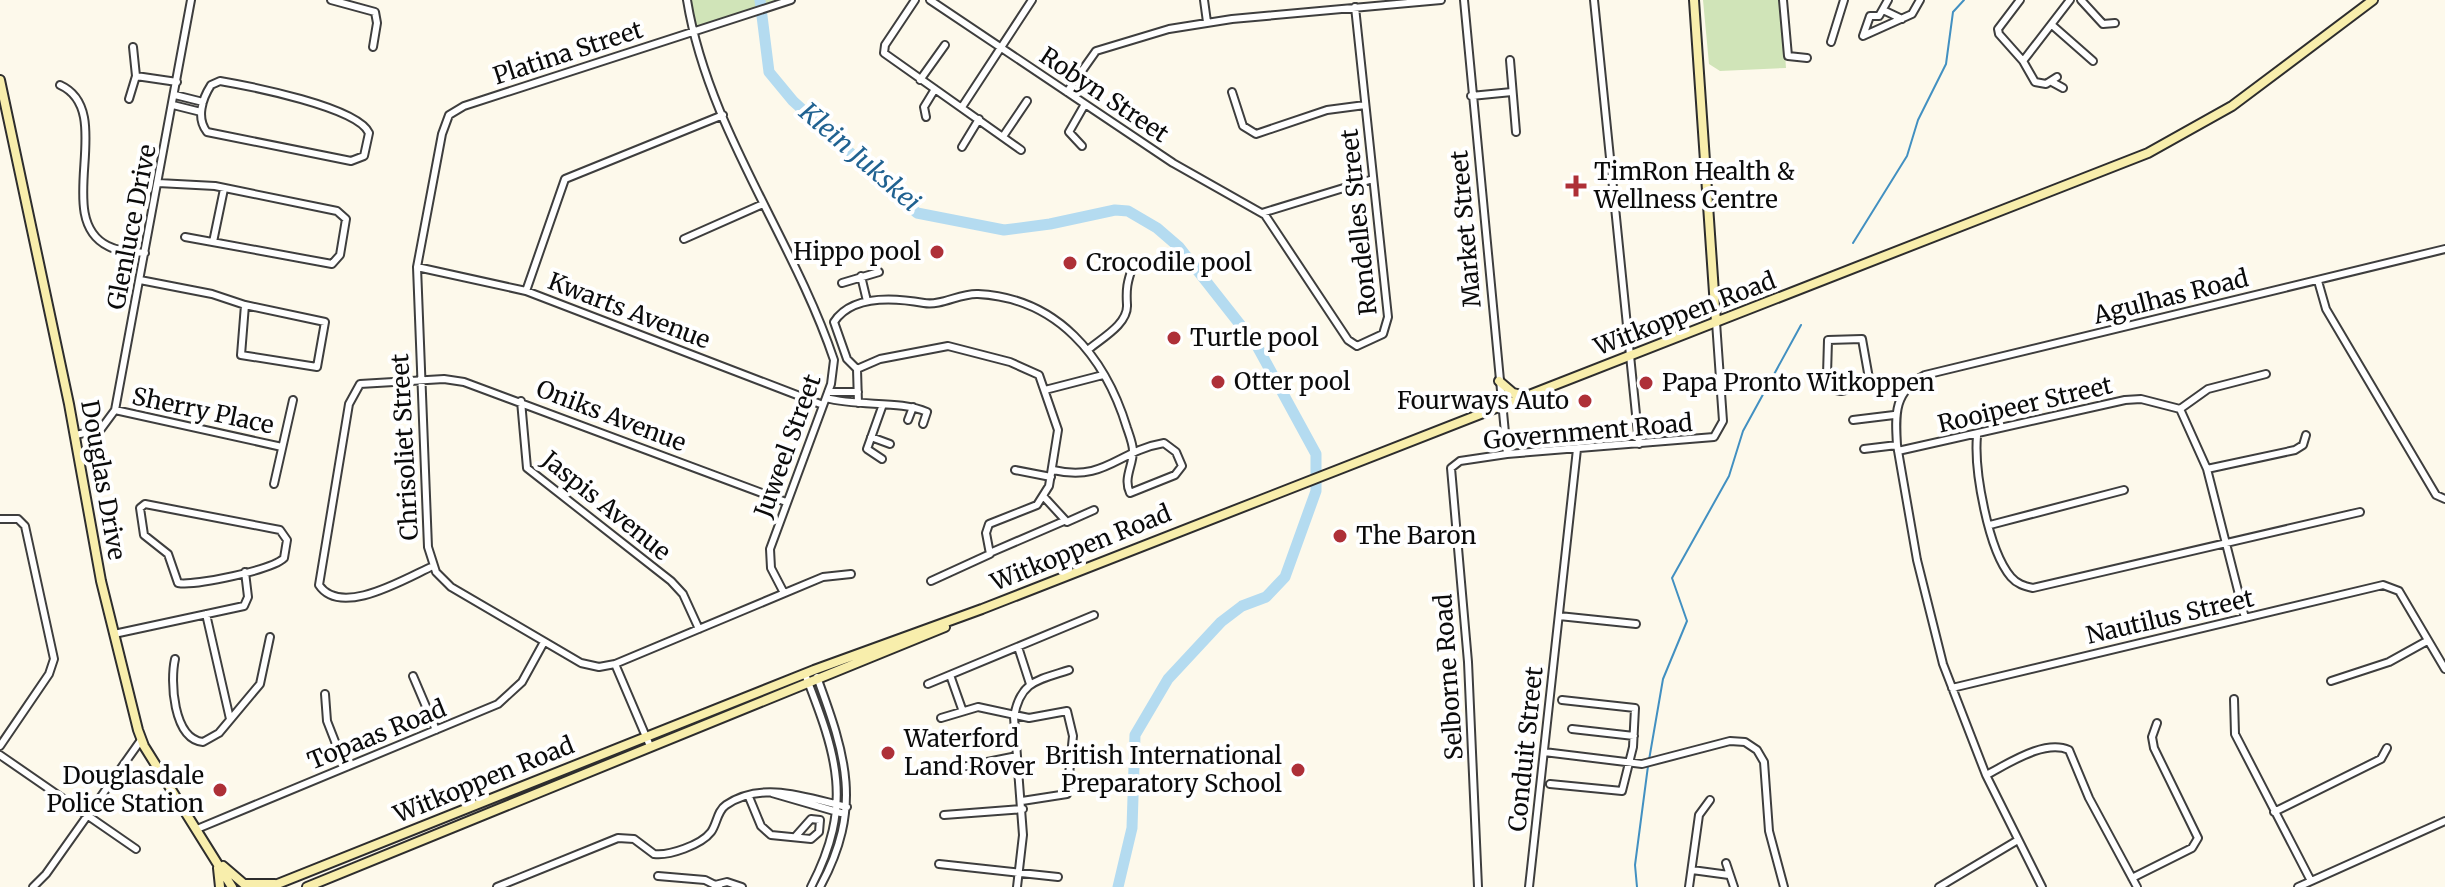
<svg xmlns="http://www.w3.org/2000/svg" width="2445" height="887" font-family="Merriweather,serif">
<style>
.green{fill:#d0e4b8}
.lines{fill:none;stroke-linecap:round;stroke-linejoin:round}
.stream{stroke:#4290c1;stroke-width:2}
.river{stroke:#b4dbf0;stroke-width:11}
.street-casing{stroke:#3e3e3e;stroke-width:10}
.secondary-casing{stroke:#2d2d2d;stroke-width:12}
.street{stroke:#fff;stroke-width:6}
.secondary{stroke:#f8eeac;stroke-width:8}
.poi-dot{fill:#ae3038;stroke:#fff;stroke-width:3}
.labels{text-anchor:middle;stroke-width:8;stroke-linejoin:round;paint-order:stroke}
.street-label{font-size:24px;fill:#0b0b0b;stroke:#fff}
.poi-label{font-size:24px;fill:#0b0b0b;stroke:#fff;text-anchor:start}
.water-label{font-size:26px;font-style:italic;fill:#206291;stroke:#fff}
</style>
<rect width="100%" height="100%" fill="#fdf9eb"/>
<path class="green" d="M684,0H786L693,32Z
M1703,0H1781L1786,68L1720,71L1709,64Z"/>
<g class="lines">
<path class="stream" d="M1853,243L1907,156L1918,120L1946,64L1953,12L1964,0
M1649,760L1663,679L1687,621L1672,578L1729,476L1743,431L1801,325
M1637,887L1635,865L1648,766"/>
<path class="river" d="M760,0L769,72L793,101L917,213L1004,230L1050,224L1115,210L1128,211L1157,228L1179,247L1257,346L1316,454V491L1285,577L1266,597L1242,606L1221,622L1168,679L1135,735L1132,828L1118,887"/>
<defs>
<path id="street" d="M331,0L375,12L377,23L373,47
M687,0C708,129 793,238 834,360L831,384L770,549L771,568L784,593
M791,0L464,106L449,115L442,134L417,267L428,547L436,572L451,587L581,663L599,667L615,664L823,577L851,574
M915,0L885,45L884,53L1021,150
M930,0L1173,163L1265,215L1348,340L1357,346L1383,334L1388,317L1355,7
M1204,0L1207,22
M1464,0L1507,454
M1594,0L1639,444
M1783,0L1788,56L1807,58
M1888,0L1879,16H1870L1863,36L1912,14L1920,0
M2020,0L1998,29L1999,34L2023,61L2035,82L2046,84L2057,77
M2081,0L2103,24L2115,23
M1883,10L1902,19
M2052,25L2093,61
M1831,42L1844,0
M1510,60L1516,132
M2023,61L2070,0
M136,76L177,82
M920,80L945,45
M220,81C249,86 358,107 369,133L364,156L351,161L207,132C196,118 202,99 211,85Z
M2052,82L2063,88
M60,85C118,111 51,218 108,246C119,252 133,252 145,253
M1067,92L1096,51L1169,29L1232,19L1441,0
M1232,92L1243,126L1256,134L1327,110L1365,105
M175,95L203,102
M1471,96L1512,92
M129,99L136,76L133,47
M173,105L201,112
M962,107L1032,0
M926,117L924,107L935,89
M1004,135L1027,101
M1082,146L1069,132L1085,104
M962,147L979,119
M158,183L215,186L337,211L346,219L340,255L332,264L185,237
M1262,213L1373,179
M684,239L763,204
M213,242L224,189
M417,267L526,291L823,405
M861,276L867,301
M140,280L212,294L245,305L241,355L317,367L325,322L245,305
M2318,281L2326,309L2436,495L2445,499
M842,283L879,272
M526,291L565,179L723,115
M1089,349C1102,338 1128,324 1127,305C1126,289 1127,282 1133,266
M857,369L847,359L834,322C852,294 896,298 924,303C942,306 960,293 978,294C1057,298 1105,356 1127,428C1129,434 1133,444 1133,451C1133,466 1123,478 1130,493L1175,475L1182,466L1176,452L1164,443C1117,451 1106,482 1053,470
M857,369L880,359L948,346L1010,362L1039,375L1058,430L1049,486L1037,505L989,524L986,533L990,554L931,581
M857,369L858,403
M1870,384L1862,339L1828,340L1827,375L1836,390L1841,391L1887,381L1913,383
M1045,390L1103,375
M828,392H858
M826,398C859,407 900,400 927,412L923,424
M521,401L527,468L671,581L683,594L699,629
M882,407L867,449L882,459
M2180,409L2208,389L2266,374
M115,410L282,447
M908,420L913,407
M1853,420L1894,415
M76,435L101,429L115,410L191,0
M1977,436C1974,470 1988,550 2011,577C2017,584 2024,586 2033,588L2360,512
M871,437L890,444
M1864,449L1897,445
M1898,451L2125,400L2141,399L2180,409L2207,469L2245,618
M2207,469L2295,450L2303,445L2306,435
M1015,470L1051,477
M274,484L293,400
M1044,497L1067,522L1094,510
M145,504L280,530L287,540L284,558C272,570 195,586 178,583L168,554L144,535L140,508Z
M0,519H18L25,526L54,659L49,674L0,746
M1990,525L2124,490
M992,552L1064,521
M433,566C406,578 341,618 319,585L349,404L360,384L444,379L464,382L786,502
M206,614L230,719
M1559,616L1636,624
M114,634L244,606L248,597L245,572
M1018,647L1030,684
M175,659C170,681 173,739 203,742L219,733L260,684L270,637
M615,664L650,746
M805,674C837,756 854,804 811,887
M950,675L962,709
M413,676L436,730
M817,677C846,756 863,808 820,887
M2331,681L2389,662L2427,641
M928,684L1094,615
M1952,688L2383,585L2399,591L2445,669
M325,694L327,721L345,767
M2234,699L2235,734L2311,881
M941,718L978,707L1029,718L1067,711L1073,736L1067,794L1022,801
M1572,729L1634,736
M1544,752L1642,764L1730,741L1745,742L1757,750L1764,762L1769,831L1784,887
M0,755L136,849
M947,770L1017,756
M1986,775C2008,764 2044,739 2069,750L2089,798L2137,887
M1550,784L1622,791L1633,747L1635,708L1562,700
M772,793L841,813
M749,797L761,826L771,835L811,839L819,832L820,820L811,819L795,837
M2274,812L2381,759L2387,748
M944,815L1023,809
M197,829L498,704L522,682L544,642
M1726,863L1734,887
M939,864L1058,877
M1692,870L1729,875
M658,876L705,880L719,887
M2132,878L2192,848L2198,838L2154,748L2152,737L2157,723
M715,885L727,882L742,887
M33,887L46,874L141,740
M497,887L618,838L634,839L654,854C669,856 701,845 711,832C717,824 717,811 726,805C762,780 808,798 847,807
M1017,887L1023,835L1014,717C1020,681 1038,680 1069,670
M1478,887L1468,662L1451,468L1460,461L1507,454L1714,437L1723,421L1716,322
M1529,887L1577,449
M1689,887L1699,815L1710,800
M1939,887L2018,840
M2042,887L1986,775L1943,664L1917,560L1897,445C1895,414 1894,391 1925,375L2445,249
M2298,887L2445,821"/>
<path id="secondary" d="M1694,0L1716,322
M0,80L69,404L101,581L138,730L144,746L232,887
M1499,381L1513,393L1526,396
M223,866L244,884H275
M218,868L220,887
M270,887L814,670L982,609L2148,153L2232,106L2373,0
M307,887L945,627"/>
</defs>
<use href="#street" class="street-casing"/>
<use href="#secondary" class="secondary-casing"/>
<use href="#street" class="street"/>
<use href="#secondary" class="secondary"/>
</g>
<g class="poi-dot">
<path d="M1572 174h8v8h8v8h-8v8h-8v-8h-8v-8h8z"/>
<circle cx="937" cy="252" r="8"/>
<circle cx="1070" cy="263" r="8"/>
<circle cx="1174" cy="338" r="8"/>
<circle cx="1218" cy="382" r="8"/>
<circle cx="1646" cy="383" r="8"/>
<circle cx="1585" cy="401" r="8"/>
<circle cx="1340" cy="536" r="8"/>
<circle cx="888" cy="753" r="8"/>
<circle cx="1298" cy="770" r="8"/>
<circle cx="220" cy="790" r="8"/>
</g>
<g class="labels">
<g class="street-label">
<text transform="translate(568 53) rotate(-18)" y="8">Platina Street</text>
<text transform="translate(1104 95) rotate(34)" y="8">Robyn Street</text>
<text transform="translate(1359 222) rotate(-96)" y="8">Rondelles Street</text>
<text transform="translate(132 227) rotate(-79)" y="8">Glenluce Drive</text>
<text transform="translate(1466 229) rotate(-95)" y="8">Market Street</text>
<text transform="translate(2171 297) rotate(-14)" y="8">Agulhas Road</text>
<text transform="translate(629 311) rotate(21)" y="8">Kwarts Avenue</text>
<text transform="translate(1685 314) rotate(-21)" y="8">Witkoppen Road</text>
<text transform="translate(2025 405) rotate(-13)" y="8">Rooipeer Street</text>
<text transform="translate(203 411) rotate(12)" y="8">Sherry Place</text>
<text transform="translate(611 416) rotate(21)" y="8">Oniks Avenue</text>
<text transform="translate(1588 432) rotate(-5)" y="8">Government Road</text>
<text transform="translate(788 446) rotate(-70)" y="8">Juweel Street</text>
<text transform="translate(405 447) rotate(-93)" y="8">Chrisoliet Street</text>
<text transform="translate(103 480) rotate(80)" y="8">Douglas Drive</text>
<text transform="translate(606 506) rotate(39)" y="8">Jaspis Avenue</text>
<text transform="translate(1081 548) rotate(-22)" y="8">Witkoppen Road</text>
<text transform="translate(2170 617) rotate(-13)" y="8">Nautilus Street</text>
<text transform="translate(1449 677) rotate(-94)" y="8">Selborne Road</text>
<text transform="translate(377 735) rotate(-22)" y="8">Topaas Road</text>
<text transform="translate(1526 749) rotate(-84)" y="8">Conduit Street</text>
<text transform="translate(484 780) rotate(-22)" y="8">Witkoppen Road</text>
</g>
<g class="poi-label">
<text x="1594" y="180">TimRon Health &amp;<tspan x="1594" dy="28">Wellness Centre</tspan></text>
<text x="921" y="260" text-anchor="end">Hippo pool</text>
<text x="1086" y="271">Crocodile pool</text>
<text x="1190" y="346">Turtle pool</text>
<text x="1234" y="390">Otter pool</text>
<text x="1662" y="391">Papa Pronto Witkoppen</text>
<text x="1569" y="409" text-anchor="end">Fourways Auto</text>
<text x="1356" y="544">The Baron</text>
<text x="904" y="747">Waterford<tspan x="904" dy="28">Land Rover</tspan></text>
<text x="1282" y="764" text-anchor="end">British International<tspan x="1282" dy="28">Preparatory School</tspan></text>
<text x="204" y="784" text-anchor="end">Douglasdale<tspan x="204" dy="28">Police Station</tspan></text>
</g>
<g class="water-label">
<text transform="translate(860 157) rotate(41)" y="9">Klein Jukskei</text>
</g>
</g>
</svg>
